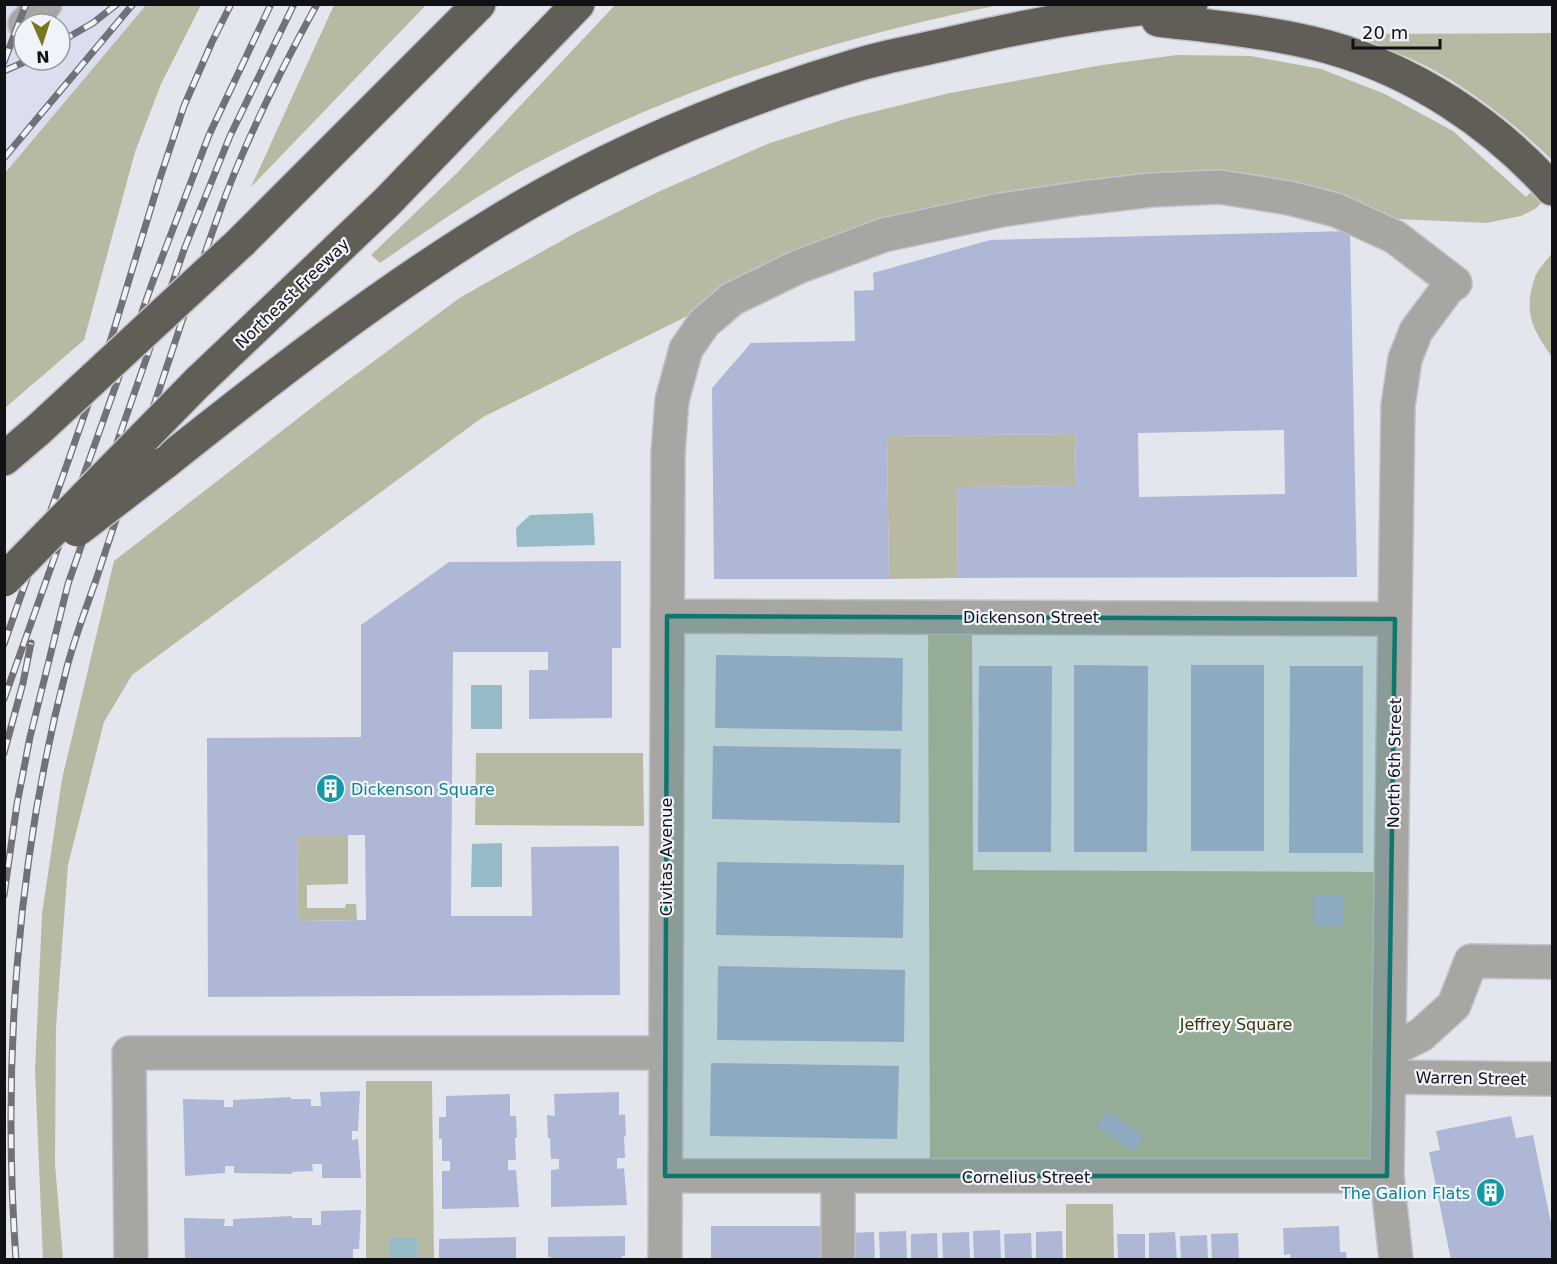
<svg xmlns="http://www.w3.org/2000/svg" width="1557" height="1264" font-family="'DejaVu Sans',sans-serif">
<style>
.built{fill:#dadeee;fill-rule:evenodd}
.green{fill:#b7b9a2}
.water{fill:#96bbc7}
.building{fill:#aeb7d5;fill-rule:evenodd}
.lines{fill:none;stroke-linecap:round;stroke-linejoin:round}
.minor-casing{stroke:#c2c4cb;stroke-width:36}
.highway-casing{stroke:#c2c4cb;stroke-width:36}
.minor{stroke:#a8a6a3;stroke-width:33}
.highway{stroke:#615d57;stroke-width:33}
.rail-casing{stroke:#707277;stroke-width:7}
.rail{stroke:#f1f3fb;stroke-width:4.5;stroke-dasharray:14;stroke-linecap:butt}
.highway-bridge-casing{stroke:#c2c4cb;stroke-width:36;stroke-linecap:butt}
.highway-bridge{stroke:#615d57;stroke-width:33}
.marked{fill:#0f766e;fill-opacity:0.2;stroke:#0f766e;stroke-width:4.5;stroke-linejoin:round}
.labels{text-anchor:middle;stroke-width:4.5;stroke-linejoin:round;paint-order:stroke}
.street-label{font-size:16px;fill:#101114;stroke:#f1f3fb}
.culture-label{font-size:16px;fill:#0d838f;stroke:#f1f3fb;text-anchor:start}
.park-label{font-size:16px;fill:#363700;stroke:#f1f3fb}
</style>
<rect width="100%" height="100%" fill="#e4e6ee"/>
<path class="built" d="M5,5H147L5,173ZM24,24H60V60H24Z"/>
<path class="green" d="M147,4L201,5L161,84L135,152L84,340L5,408V173Z
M616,4H1000V5C836,37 673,89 525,169C474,197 428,230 380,263L371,255L457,173Z
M334,5H426L251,187Z
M1552,33V160C1514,123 1473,91 1426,66C1408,57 1389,50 1370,42L1372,34Z
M1177,55L1251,56L1321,69L1385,94L1453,131L1526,197L1552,170V193L1535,209L1521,216L1486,223L1375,218L1326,200L1017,204L722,299L483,417L132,675L104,722L68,865L56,1027L55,1164L63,1259L43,1260L35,1071L42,914L62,779L114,561L332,392L461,297L577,232L660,191L770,143L848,118L950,93L1102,65Z
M1552,253V357C1532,329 1523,312 1535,277C1538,269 1547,260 1552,253Z
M1075,434L1076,486L957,487L958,578L889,579L887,436Z
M928,617H972L973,870L1393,872L1387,1176L930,1177Z
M476,753H643L644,826L475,825Z
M297,835H348V884L307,885V908H345L346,904H356L357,920L298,921Z
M366,1081H432L434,1259H418L417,1238H390V1259H366Z
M1066,1204H1113L1114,1259H1066Z"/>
<path class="water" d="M593,513L595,545L517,547L516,528L530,515Z
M471,685H502V729H471Z
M502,843V887H471L472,844Z
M390,1238H417L418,1259H390Z"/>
<path class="building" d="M1350,231L1357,577L958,578L957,487L1076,486L1075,434L887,436L889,579H714L712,388L751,343L855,341L854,291L874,290L873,273L990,240ZM1284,430L1285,494L1139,497L1138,433Z
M621,561V648H612V718L529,719V670H548V652H453L451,916H532L531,847L619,846L620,995L208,997L207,738L361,737V625L449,562ZM297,835H365L366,920L298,921Z
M716,655L903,658L902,731L715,728Z
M1074,665L1148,666L1147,852H1074Z
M1191,665H1264V851H1191Z
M979,666H1052L1051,852H978Z
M1290,666H1363V853H1289Z
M713,746L901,749L900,823L712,819Z
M717,862L904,865L903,938L716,935Z
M1314,895H1343V925H1314Z
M718,966L905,970L904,1042L717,1040Z
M711,1063L899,1066L897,1139L710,1136Z
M360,1091L358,1131H352V1140L358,1139L361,1178H322V1164H312L313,1171L292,1172V1174L234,1173V1166H225V1173L185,1176L183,1099L224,1100V1107H233V1100L291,1097V1099H311V1106H321L320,1092Z
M619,1092V1115L625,1114L626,1136H624L625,1158H617V1169L624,1168L627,1205L551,1207V1170L559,1169V1159H551L550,1138H548L547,1115L555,1116L554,1094Z
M510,1094V1116H516L517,1137L515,1138L516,1160H508V1170H516L519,1207L442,1209V1171H450V1161H442V1139H439V1117H446V1096Z
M1108,1111L1144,1136L1133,1151L1097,1127Z
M1511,1116L1516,1138L1533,1135L1552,1228V1260H1451L1429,1152L1440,1150L1436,1131Z
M361,1210L359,1249H353V1260H185L184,1218L225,1219L224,1226H233V1219L291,1216L292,1218H312V1225H321V1211Z
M711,1226H820V1260H711Z
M1339,1226L1340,1252H1346L1347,1260H1291L1290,1254L1284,1255L1283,1228Z
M1000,1230L1001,1260H974L973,1231Z
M906,1231L907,1260H880L879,1232Z
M1062,1231L1063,1260H1036V1232Z
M874,1232L875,1260H848V1233Z
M969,1232L970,1260H943L942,1233Z
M1175,1232L1177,1260H1149V1233Z
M937,1233L938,1260H911V1234Z
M1031,1233L1032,1260H1005L1004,1234Z
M1238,1233L1239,1260H1212L1211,1234Z
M1117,1234H1145V1260H1118Z
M1207,1235L1208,1260H1181L1180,1236Z
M625,1236V1256H622V1260H551V1257H548V1237Z
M516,1237V1258L513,1260L439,1259V1239Z"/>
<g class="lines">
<defs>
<path id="minor" d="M25,24L45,4
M667,616L1395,619
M1389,1051L1421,1035L1454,1005L1471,961L1552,962
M1389,1077L1552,1079
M665,1176H1387
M838,1177V1260
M131,1260L129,1053H665
M665,1260L668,454L672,400L686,349L704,323L732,299L798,267L884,235L1001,210L1083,198L1151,190L1220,187L1289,198L1336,210L1395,237L1455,283L1448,288L1416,331L1405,359L1398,406L1387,1176L1396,1260"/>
<path id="highway" d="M1158,20C1215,27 1273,32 1328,47C1414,71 1493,123 1552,189
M241,242L479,4
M197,383L386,203L578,4
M4,459L38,430
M163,464C271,378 380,293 498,221C610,153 732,102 857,65C886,56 917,51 947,44C1027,25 1109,10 1191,4"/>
</defs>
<use href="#minor" class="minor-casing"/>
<use href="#highway" class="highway-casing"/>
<use href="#minor" class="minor"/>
<use href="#highway" class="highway"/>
<defs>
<path id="rail" d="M60,42L93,23L117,4
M4,62L26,4
M4,71L29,60
M4,158L133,4
M4,644L112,336L160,178L184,106L212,42L231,4
M4,699L153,281L209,135L271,4
M4,753L23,683L31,643
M4,895L17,804L30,737L68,584L185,247L230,136L294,4
M16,1260C2,1064 17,857 67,667C75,637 86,608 96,580C115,521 135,463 154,405C175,343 195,280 217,219C243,145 279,73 317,4"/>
</defs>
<use href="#rail" class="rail-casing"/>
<use href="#rail" class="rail"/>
<defs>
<path id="highway-bridge" d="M38,430L241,242
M77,530L163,464
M4,580L197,383"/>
</defs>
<use href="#highway-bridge" class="highway-bridge-casing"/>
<use href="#highway-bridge" class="highway-bridge"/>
</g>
<path class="marked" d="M667,616L1395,619L1387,1176H665Z"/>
<defs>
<symbol id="building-disc" viewBox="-11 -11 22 22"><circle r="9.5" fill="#0f9aa8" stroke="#f1f3fb"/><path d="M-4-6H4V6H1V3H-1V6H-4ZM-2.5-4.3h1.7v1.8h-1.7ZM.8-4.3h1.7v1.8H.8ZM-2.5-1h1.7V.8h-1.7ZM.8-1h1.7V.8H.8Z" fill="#fff"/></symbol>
</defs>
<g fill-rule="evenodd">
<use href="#building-disc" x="314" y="772" width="33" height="33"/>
<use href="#building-disc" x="1474" y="1176" width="33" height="33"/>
</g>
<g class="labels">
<g class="street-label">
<text transform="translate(292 293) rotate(-44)" y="6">Northeast Freeway</text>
<text x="1031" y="623">Dickenson Street</text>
<text transform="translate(1394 763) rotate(-89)" y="6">North 6th Street</text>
<text transform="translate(666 857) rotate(-90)" y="6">Civitas Avenue</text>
<text transform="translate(1471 1078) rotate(1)" y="6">Warren Street</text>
<text x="1026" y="1183">Cornelius Street</text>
</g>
<g class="culture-label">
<text x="351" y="795">Dickenson Square</text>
<text x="1470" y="1199" text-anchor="end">The Galion Flats</text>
</g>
<g class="park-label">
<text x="1236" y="1030">Jeffrey Square</text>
</g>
</g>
<rect width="1557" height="1264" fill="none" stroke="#101114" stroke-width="12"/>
<g transform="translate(42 42) rotate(177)"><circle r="28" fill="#f1f3fb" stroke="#97999f" stroke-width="1.5"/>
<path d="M0-4.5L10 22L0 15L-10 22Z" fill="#78771e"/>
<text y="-9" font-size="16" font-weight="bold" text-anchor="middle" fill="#101114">N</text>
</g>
<path d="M1353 39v9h87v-9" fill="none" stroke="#101114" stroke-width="3"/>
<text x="1362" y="39" font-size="18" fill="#101114" stroke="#f1f3fb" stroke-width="4.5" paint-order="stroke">20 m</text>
</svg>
